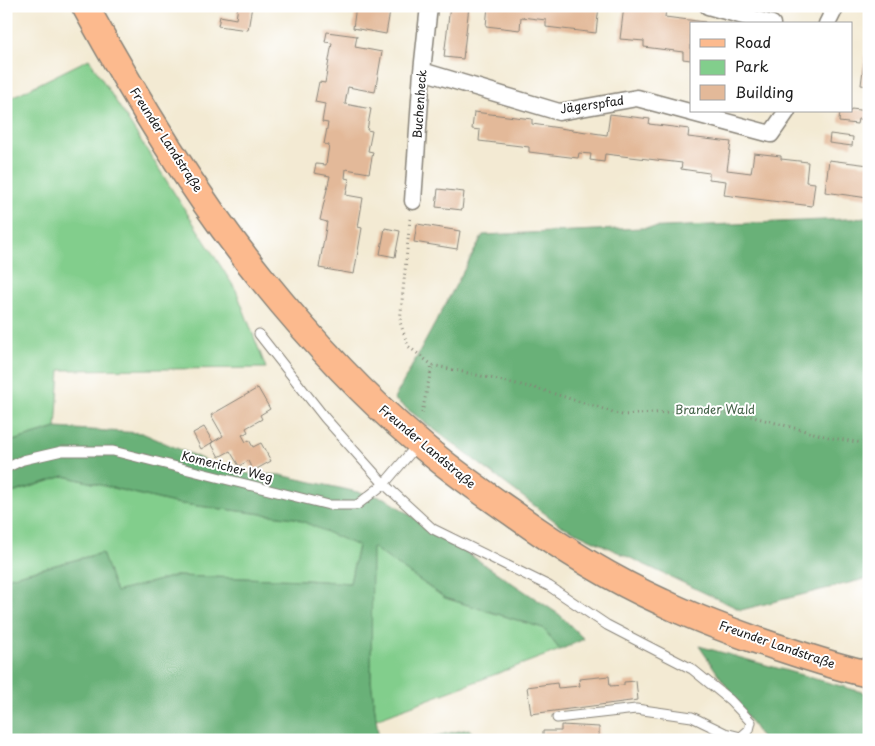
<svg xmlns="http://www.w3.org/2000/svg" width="875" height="746" font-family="'Playpen Sans',sans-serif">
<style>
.green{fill:#82ce8c;stroke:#4f7554}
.forest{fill:#69b178;stroke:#42664a}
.building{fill:#e3b999}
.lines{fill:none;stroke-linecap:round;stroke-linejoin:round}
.lane-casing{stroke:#888378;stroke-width:11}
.street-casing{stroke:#888378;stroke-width:19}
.primary-casing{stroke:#888378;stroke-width:29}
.path{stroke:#888378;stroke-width:3;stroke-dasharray:1 4;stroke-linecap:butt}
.lane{stroke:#fff;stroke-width:9}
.street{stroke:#fff;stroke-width:16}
.primary{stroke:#fcba8e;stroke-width:26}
.labels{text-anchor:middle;stroke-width:4;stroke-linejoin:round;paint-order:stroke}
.street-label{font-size:12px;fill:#1c1c1c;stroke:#fff}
.park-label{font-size:12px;fill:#456349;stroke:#fff}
</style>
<rect width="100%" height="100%" fill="#fff"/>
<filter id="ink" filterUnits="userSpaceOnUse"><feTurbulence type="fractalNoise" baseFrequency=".02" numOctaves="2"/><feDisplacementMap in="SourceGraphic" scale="10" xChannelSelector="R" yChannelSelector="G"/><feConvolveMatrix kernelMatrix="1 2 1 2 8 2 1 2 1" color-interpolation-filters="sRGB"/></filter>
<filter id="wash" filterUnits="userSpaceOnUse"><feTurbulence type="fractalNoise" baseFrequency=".0096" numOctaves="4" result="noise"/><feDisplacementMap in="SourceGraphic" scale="20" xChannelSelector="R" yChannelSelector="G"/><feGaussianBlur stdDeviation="1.12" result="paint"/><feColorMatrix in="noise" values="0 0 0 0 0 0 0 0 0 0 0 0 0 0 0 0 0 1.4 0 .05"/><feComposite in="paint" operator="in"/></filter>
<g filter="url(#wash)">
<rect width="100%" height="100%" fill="#f3ead3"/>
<path class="green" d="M89,59L236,290L266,368L60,370L56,428L6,443V100Z
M64,476L174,503L295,518L358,545L350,583L306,580L175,576L116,592L101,553L6,578V495Z
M371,546L445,598L543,628L560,650L376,719L371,681Z"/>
<path class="forest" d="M869,218V578L741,610L560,525L394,399L483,235Z
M56,428L142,433L234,473L280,475L385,498L560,615L584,639L560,650L543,628L445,598L372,547L371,681L379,740H6V578L102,553L116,592L175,576L306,580L350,583L358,546L295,518L174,503L64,476L6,495V443Z
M699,646L869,694V740H763Z
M469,729L480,740H426V738Z"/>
<g id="blocks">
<path class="building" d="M238,6H252L248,30L218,26L220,16L236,19Z
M356,6H391L386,34L353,28Z
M450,6H469L463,59L444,57Z
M488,6H599L596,33L546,27V20L521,17L520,30L486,26Z
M624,6L666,9L665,17L705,22V24H691V60L683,59V52L644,47V41L620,39Z
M327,32L357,36L355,47L382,52L375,92L348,87L345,104L371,109L367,130L372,131L368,151L373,152L369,173L346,169L345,178L349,179L346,195L363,198L358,227L362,228L354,274L319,268L327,222L320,220L330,176L314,173L316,164L326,165L329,145L324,144L328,123L322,122L325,104L315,102L319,82L325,83L332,43L325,42Z
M865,54L869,55V86L861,85Z
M851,109L869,111V120L858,119L857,124L839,122L840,111H851Z
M474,112L532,119V124L607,135L610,114L650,119L649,124L689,129L688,137L731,142L727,170L751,173L754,153L781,156V159L808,162L806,182L815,183L812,206L724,195L726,181L709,179V173L681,169L682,163L605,154L604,162L590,160L591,154L579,153L578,158L553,155L529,152V147L479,141L480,130L472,129Z
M830,134L853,137L852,146L829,143Z
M829,160L869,165L868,198L825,192Z
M438,189L464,192L462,210L436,207Z
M417,224L460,231L457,249L414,242Z
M385,228L400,231L395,257L380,254Z
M258,388L270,409L260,415L262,419L246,428L248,432L242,435L246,442L249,440L253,447L261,443L271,461L253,471L248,461L239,466L230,451L219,457L211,443L223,436L211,415Z
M204,427L213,442L201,449L193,433Z
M609,676L610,686L624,685V682L636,681L638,700L531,714L527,687L557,683L558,688L580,686L579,679Z
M561,725L599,727V740H543V731H561Z"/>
</g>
</g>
<g filter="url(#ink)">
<use href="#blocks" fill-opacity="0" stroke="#888378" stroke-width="1"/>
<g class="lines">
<defs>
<path id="lane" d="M259,334L325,418L384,484L433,529L549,586L607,625L692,669L730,700L751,722L749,730L741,737L725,733L692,717L636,709L557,718
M6,468L23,460L62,451H113L329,505H357L384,484L418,444"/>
<path id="street" d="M708,6L772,24
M827,24L836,6
M422,71L559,112L637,98L771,134L787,111
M413,201L422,71L429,6"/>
<path id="primary" d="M85,6C137,101 194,195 262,279C309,337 360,393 417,441C446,467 479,490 511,512C558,546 609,578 662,602C692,617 725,629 756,640C793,652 830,666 869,674"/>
</defs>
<use href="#lane" class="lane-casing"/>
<use href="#street" class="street-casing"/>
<use href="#primary" class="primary-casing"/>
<path class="path" d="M410,219L400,322L408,346L432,365L539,389L622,415L684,411L746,415L832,438L869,444
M422,413L432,365"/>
<use href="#lane" class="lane"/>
<use href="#street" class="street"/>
<use href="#primary" class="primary"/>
</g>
</g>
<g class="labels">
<g class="street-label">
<text transform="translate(420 104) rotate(-86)" y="4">Buchenheck</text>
<text transform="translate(592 105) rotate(-8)" y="4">Jägerspfad</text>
<text transform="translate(166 140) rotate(57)" y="4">Freunder Landstraße</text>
<text transform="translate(427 447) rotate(40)" y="4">Freunder Landstraße</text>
<text transform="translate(227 467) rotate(14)" y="4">Komericher Weg</text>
<text transform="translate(777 645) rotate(19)" y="4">Freunder Landstraße</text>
</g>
<g class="park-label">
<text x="715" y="414">Brander Wald</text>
</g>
</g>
<rect width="875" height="746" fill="none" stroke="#fff" stroke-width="25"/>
<rect x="690" y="22" width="162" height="90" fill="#ffffff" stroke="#a4a4a4"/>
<rect x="700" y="39" width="25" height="8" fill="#fcba8e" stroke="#a4a4a4"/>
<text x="735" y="48" font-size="15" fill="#1c1c1c">Road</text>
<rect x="700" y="60" width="25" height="15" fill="#82ce8c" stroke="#a4a4a4"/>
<text x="735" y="72" font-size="15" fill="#1c1c1c">Park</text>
<rect x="700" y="85" width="25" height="15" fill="#e3b999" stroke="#a4a4a4"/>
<text x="735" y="98" font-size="15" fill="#1c1c1c">Building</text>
</svg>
